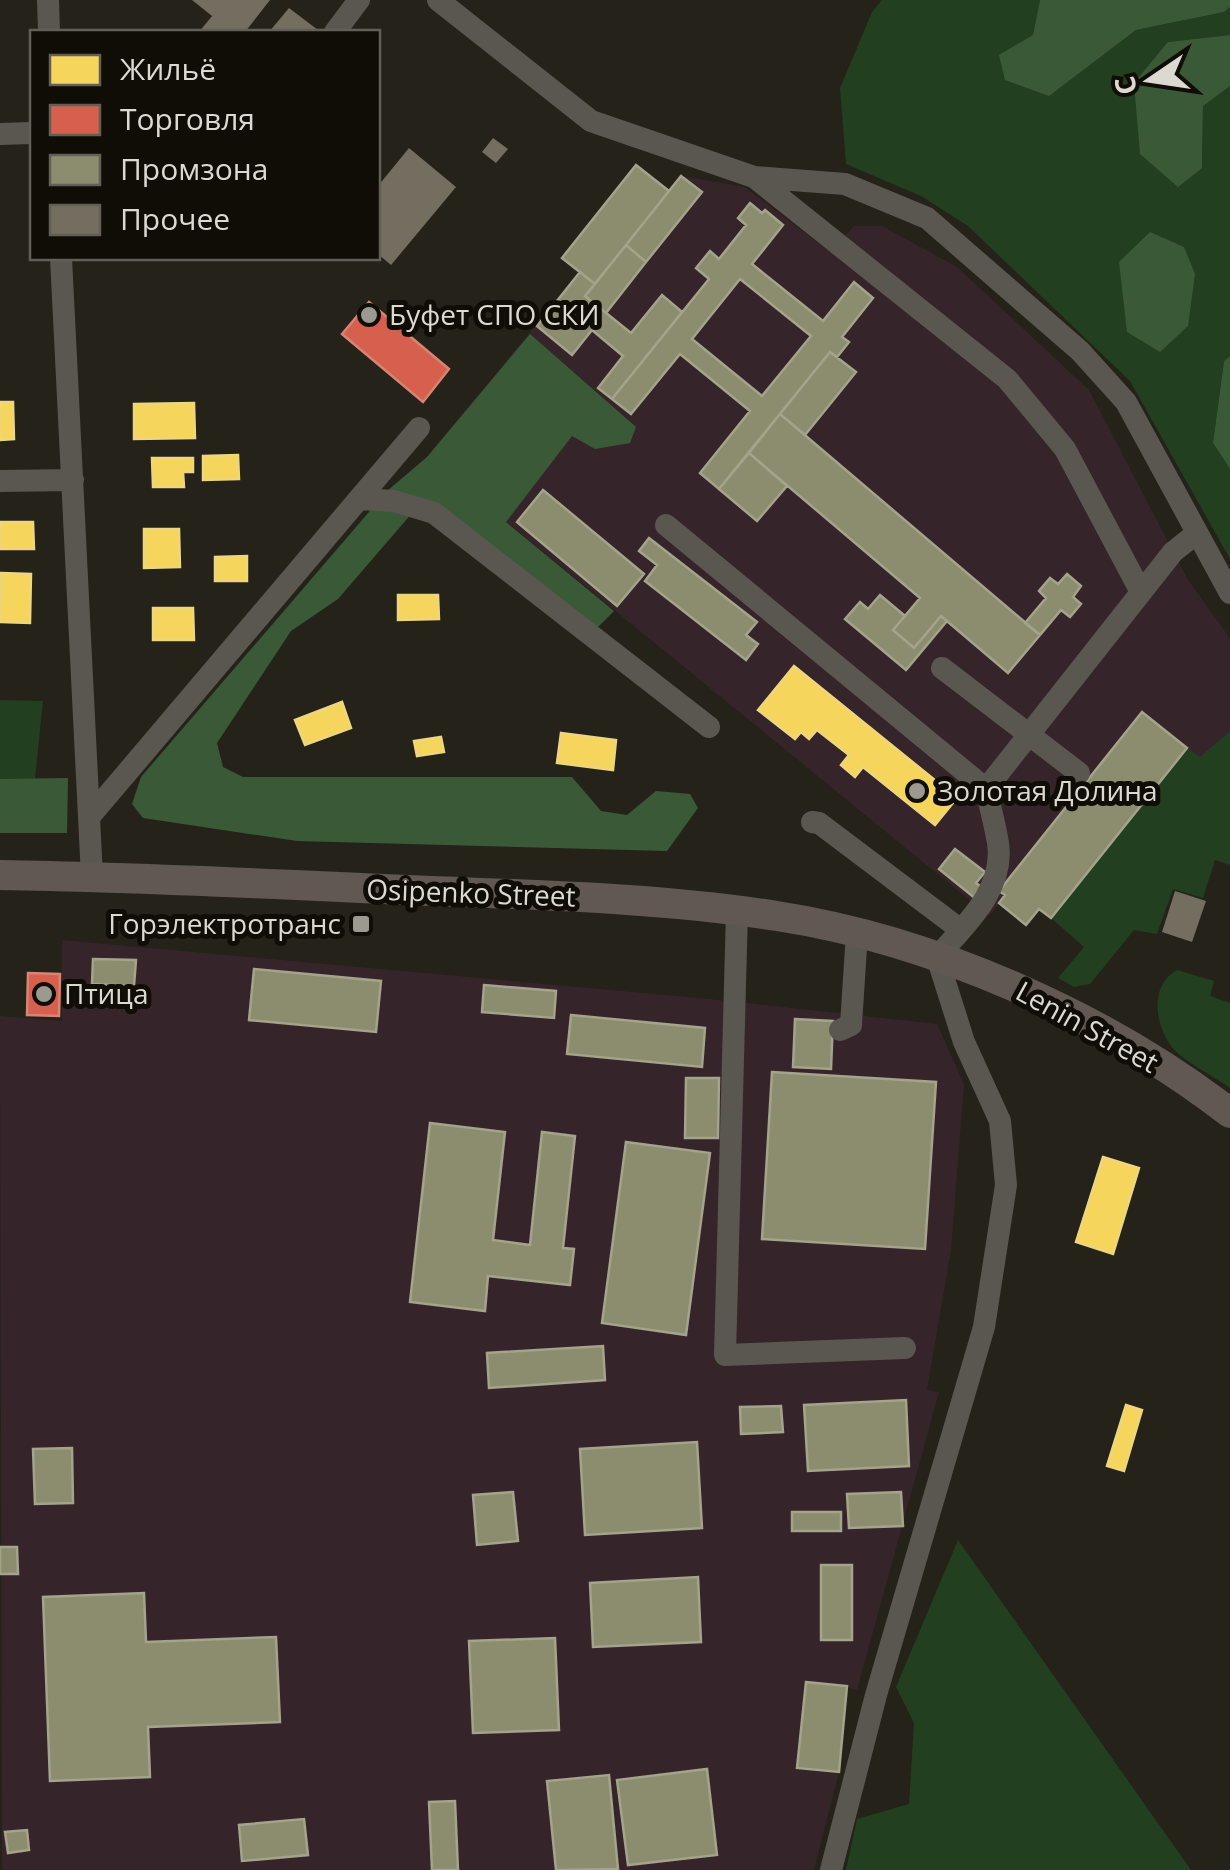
<svg xmlns="http://www.w3.org/2000/svg" width="1230" height="1870" font-family="'Open Sans',sans-serif">
<style>
.industrial{fill:#35252a}
.green{fill:#223f20}
.forest{fill:#3a5a37}
.homes{fill:#f6d55c;stroke:#eed67f;stroke-width:2.5}
.shops{fill:#d6604d;stroke:#d88474;stroke-width:2.5}
.industry{fill:#8c8c6e;stroke:#a4a38b;stroke-width:2.5;fill-rule:evenodd}
.building{fill:#746e60}
.lines{fill:none;stroke-linecap:round;stroke-linejoin:round}
.minor{stroke:#595750;stroke-width:22}
.major{stroke:#615951;stroke-width:30}
.poi-dot{fill:#9c9990;stroke:#100d07;stroke-width:4}
.labels{text-anchor:middle;stroke-width:10;stroke-linejoin:round;paint-order:stroke}
.poi-label{font-size:28px;fill:#dcd9d0;stroke:#100d07;text-anchor:start}
.street-label{font-size:28px;fill:#dcd9d0;stroke:#100d07}
</style>
<rect width="100%" height="100%" fill="#25221a"/>
<path class="industrial" d="M636,165L669,191L681,176L745,187L830,252L854,226H882L957,267L1089,390L1188,580L1230,638V731L1200,758L1187,749L1051,918L1039,909L1026,925L999,904L989,916L427,457L579,273L562,258Z
M62,940L709,999L937,1024L964,1084L951,1250L927,1390L939,1392L857,1690L847,1687L839,1772L814,1870H2L0,1016L62,1021Z"/>
<path class="green" d="M882,0H1040L1033,35L1048,96L1136,30L1224,12L1230,7V35L1168,42L1202,167L1203,105L1230,86V356L1224,361L1213,443L1230,469V559L1130,381L968,226L921,196L846,164L840,88L872,12Z
M0,700L43,701L35,779H0Z
M1230,731V865L1215,860L1203,898L1173,889L1157,934L1134,930L1090,984L1074,987L1058,978L1084,947L1051,918L1187,748L1200,757Z
M1177,970L1214,981L1210,996L1230,1003V1088C1215,1077 1181,1060 1171,1046C1154,1022 1150,985 1177,970Z
M958,1540L1191,1870H846L857,1819L909,1804L914,1723L896,1687Z"/>
<path class="forest" d="M1040,0H1230V7L1224,12L1136,30L1049,96L1005,80L999,55L1033,35Z
M1230,35V86L1203,106L1202,168L1178,187L1140,154L1134,83L1168,42Z
M1150,232L1184,247L1195,274L1188,326L1160,352L1127,332L1119,262Z
M530,334L636,427L630,443L595,449L572,436L506,522L614,611L594,631L419,505L338,599L291,631L217,743L223,767L243,777H572L601,811L627,815L656,791L690,794L698,808L667,851L297,841L143,818L132,804L141,777L387,491L427,457Z
M1230,356V469L1213,443L1224,361Z
M68,778L67,833H0V779Z"/>
<path class="homes" d="M0,402H13L14,439L0,440Z
M194,403L195,438L134,439V404Z
M238,455L239,479L203,480V456Z
M152,458H193V472H183L184,487H153Z
M0,522H33L34,549H0Z
M144,529H179L180,567L144,568Z
M247,556V581H215V557Z
M1,573L31,574L30,623L0,622Z
M398,595H438L439,619L398,620Z
M153,608H193L194,640H153Z
M794,666L957,798L935,825L863,767L855,777L841,765L849,755L817,730L809,739L801,732L795,739L758,710Z
M342,702L351,728L305,745L295,720Z
M561,733L616,740L613,770L557,763Z
M441,737L444,752L417,756L414,741Z
M1103,1157L1139,1168L1113,1254L1076,1242Z
M1126,1405L1142,1410L1124,1471L1107,1466Z"/>
<path class="shops" d="M369,302L449,369L423,402L342,334Z
M28,973L60,974L59,1016L27,1015Z"/>
<path class="industry" d="M636,165L669,191L595,284L562,258Z
M681,176L702,192L646,262L626,245Z
M750,203L762,213L765,210L783,225L752,264L823,321L854,282L873,298L842,337L849,342L837,357L830,352L719,489L700,473L750,411L680,354L631,414L612,399L709,279L696,268L710,251L719,259L746,225L738,218ZM740,279L811,336L762,396L692,339Z
M626,245L646,262L606,313L585,296Z
M580,272L595,284L585,296L631,333L662,295L682,312L612,399L598,388L623,356L592,330L572,355L537,326Z
M830,352L856,372L805,435L780,414Z
M780,414L1040,635L1008,673L941,616L914,648L893,630L920,598L749,453Z
M749,453L787,486L757,521L719,489Z
M543,490L644,574L617,606L517,522Z
M649,538L757,622L746,635L758,644L746,660L645,581L657,565L639,551Z
M1067,574L1081,586L1073,597L1081,604L1070,617L1061,610L1040,635L1025,623L1046,598L1039,591L1050,578L1058,584Z
M880,595L905,616L893,630L914,648L941,616L947,621L906,670L845,619L860,602L868,609Z
M1142,712L1187,748L1051,918L1039,909L1026,925L999,903L1005,895L999,891Z
M955,849L985,872L976,883L984,889L976,899L939,869Z
M93,959L136,960L134,986L92,984Z
M254,969L381,981L376,1032L249,1020Z
M484,985L556,991L554,1018L482,1012Z
M571,1015L705,1028L702,1067L567,1054Z
M795,1019L833,1021L831,1069L793,1067Z
M772,1072L936,1082L925,1249L762,1239Z
M686,1078H719L718,1138H685Z
M430,1123L505,1132L493,1240L530,1245L542,1132L575,1136L563,1248L574,1249L570,1285L488,1276L485,1311L410,1302Z
M626,1142L710,1153L686,1335L602,1323Z
M603,1346L605,1380L489,1388L487,1353Z
M906,1400L909,1466L808,1471L804,1405Z
M781,1406L783,1432L741,1434L740,1407Z
M697,1442L702,1528L585,1535L580,1449Z
M72,1448L73,1503L35,1504L33,1449Z
M513,1492L518,1541L477,1545L473,1495Z
M901,1492L903,1526L849,1528L847,1494Z
M792,1512H841V1531H792Z
M0,1547H17L18,1574H0Z
M821,1565H852V1640H821Z
M698,1577L701,1642L593,1647L590,1583Z
M144,1593L146,1642L276,1637L280,1722L148,1727L150,1777L50,1781L43,1597Z
M555,1638L559,1730L473,1733L469,1641Z
M806,1682L847,1686L839,1772L797,1768Z
M707,1769L717,1855L628,1865L617,1780Z
M609,1775L618,1869L556,1870L547,1781Z
M455,1801L458,1870H432L429,1802Z
M304,1819L308,1855L242,1861L239,1825Z
M27,1830L29,1850L8,1853L5,1832Z"/>
<path class="building" d="M192,0H270L245,32H199L212,16Z
M289,8L318,30L316,32H269Z
M493,138L508,149L496,163L482,152Z
M409,148L456,187L391,265L378,254V186Z
M1175,891L1206,901L1192,942L1162,932Z"/>
<g class="lines">
<path class="minor" d="M48,0L49,32
M438,0L591,121L754,177L845,184L927,218L1080,351L1126,402L1230,593
M335,32L359,0
M0,134L32,133
M754,177L1007,379L1065,449L1141,592
M61,258L92,877
M0,481L73,480
M359,499L394,501L434,513L709,727
M666,525L986,789C990,806 995,825 998,843C1005,890 965,925 937,957L964,1042L1000,1121L1006,1185L984,1327L876,1695L831,1870
M942,668L1079,773
M986,789L1173,552L1197,533
M91,815L419,428
M812,822L819,823L961,930
M737,911L725,1355L905,1348
M840,1030L851,1025L857,932"/>
<path class="major" d="M0,875C136,877 272,884 408,890C531,895 655,897 777,916C933,940 1105,1016 1230,1113"/>
</g>
<g class="poi-dot">
<circle cx="369" cy="315" r="10"/>
<circle cx="917" cy="791" r="10"/>
<rect x="351" y="914" width="20" height="20" rx="5"/>
<circle cx="44" cy="994" r="10"/>
</g>
<g class="labels">
<g class="poi-label">
<text x="389" y="325">Буфет СПО СКИ</text>
<text x="937" y="801">Золотая Долина</text>
<text x="341" y="934" text-anchor="end">Горэлектротранс</text>
<text x="64" y="1004">Птица</text>
</g>
<g class="street-label">
<text transform="translate(471 893) rotate(2)" y="10">Osipenko Street</text>
<text transform="translate(1087 1027) rotate(29)" y="10">Lenin Street</text>
</g>
</g>
<rect x="30" y="30" width="350" height="230" fill="#100d07" stroke="#625f57" stroke-width="2.5"/>
<rect x="50" y="55" width="50" height="30" fill="#f6d55c" stroke="#625f57" stroke-width="2.5"/>
<text x="120" y="80" font-size="30" fill="#dcd9d0">Жильё</text>
<rect x="50" y="105" width="50" height="30" fill="#d6604d" stroke="#625f57" stroke-width="2.5"/>
<text x="120" y="130" font-size="30" fill="#dcd9d0">Торговля</text>
<rect x="50" y="155" width="50" height="30" fill="#8c8c6e" stroke="#625f57" stroke-width="2.5"/>
<text x="120" y="180" font-size="30" fill="#dcd9d0">Промзона</text>
<rect x="50" y="205" width="50" height="30" fill="#746e60" stroke="#625f57" stroke-width="2.5"/>
<text x="120" y="230" font-size="30" fill="#dcd9d0">Прочее</text>
<g transform="translate(1150 80) rotate(257)" stroke="#100d07" stroke-width="8" paint-order="stroke">
<path d="M0-8L18 38L0 25L-18 38Z" fill="#dcd9d0"/>
<text y="-15" font-size="28" font-weight="bold" text-anchor="middle" fill="#dcd9d0">С</text>
</g>
</svg>
